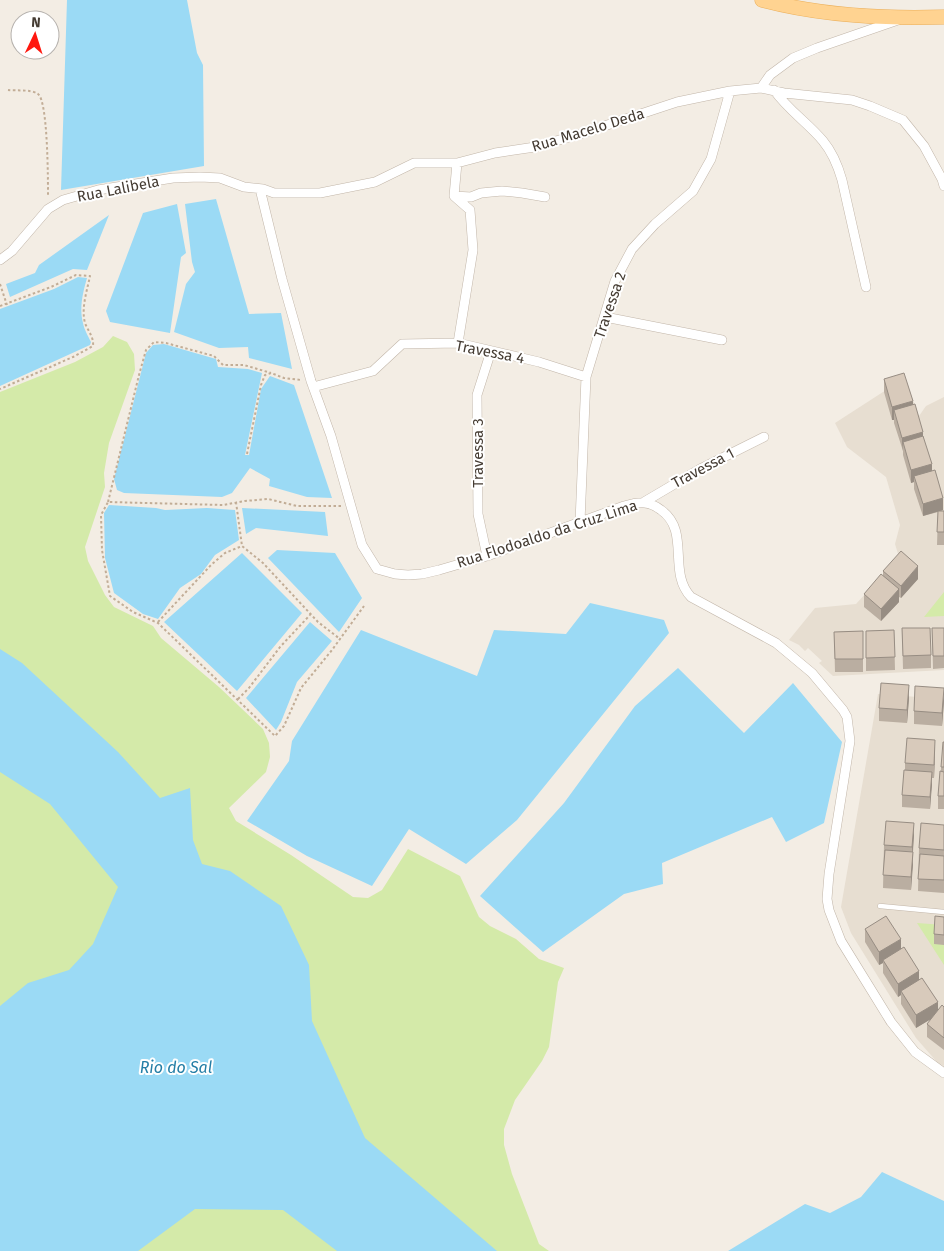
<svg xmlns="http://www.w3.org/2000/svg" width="944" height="1251" font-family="'Fira Sans',sans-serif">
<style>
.residential{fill:#e7ded1}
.green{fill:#d4eaa9}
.water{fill:#9bdaf5}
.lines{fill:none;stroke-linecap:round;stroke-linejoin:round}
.lane-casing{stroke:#c2b6a9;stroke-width:5.5}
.street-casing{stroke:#c2b6a9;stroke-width:10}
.primary-casing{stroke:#ebaf5a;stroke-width:15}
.path{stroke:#c2ad96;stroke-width:2;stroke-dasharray:2.5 2.5;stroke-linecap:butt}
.lane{stroke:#fff;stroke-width:4.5}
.street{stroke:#fff;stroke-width:9}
.primary{stroke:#ffd391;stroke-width:14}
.wall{fill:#baaea1}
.shaded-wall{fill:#978d83}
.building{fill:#d8cabb;stroke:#978d83}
.labels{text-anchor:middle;stroke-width:4;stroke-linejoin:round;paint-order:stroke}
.street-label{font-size:15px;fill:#453c33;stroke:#fff}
.water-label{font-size:16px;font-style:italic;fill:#247ea6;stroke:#fff}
</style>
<rect width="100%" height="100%" fill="#f3ede4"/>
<path class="residential" d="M907,384L919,416L926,406L944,397V670L833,676L819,663L822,661L808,648L805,651L799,645L789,640L815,608L856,604L899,557L895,544L900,525L886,477L847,447L835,423L883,392Z
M878,694L944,699V1066L937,1062L916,1038L851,933L841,907Z"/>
<path class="green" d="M113,336L127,342L134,354L135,370L109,443L104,473L105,487L85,547L88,561L105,595L114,607L153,626L161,638L219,687L263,729L269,743L270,757L266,772L229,808L236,821L291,855L353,897L368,898L382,890L408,849L460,876L479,917L490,926L516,939L539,959L564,968L558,982L549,1047L542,1061L515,1100L504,1129V1145L512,1174L539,1244L549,1251H0V392L75,362L103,347Z
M944,592V616L924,617Z
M917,923L944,925V965Z"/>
<path class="water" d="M67,0H187L197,53L203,65L204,166L61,190Z
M216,199L249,314L281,313L292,369L249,358L248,347L219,348L174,332L186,284L195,272L192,262L185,204Z
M177,204L186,253L181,257L170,333L110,322L106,311L143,213Z
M109,215L87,270L73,269L10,297L6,284L35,273L39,265Z
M78,277L87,278C83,292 79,308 83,323C84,329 88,336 91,342L90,345L0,386V309L54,289Z
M164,344L216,359L218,367L248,369L262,373L245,455H249L261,389L270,376L294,385L332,498L307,497L269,486L270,479L250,468L232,493L222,497L124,493L117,490L114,479L146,353L153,345Z
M109,505L156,508L165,510L207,508L235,510L239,540L215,555L201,574L180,588L158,619L143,614L114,593L105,558L104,513Z
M242,508L325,512L328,536L256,528L246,534Z
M277,550L335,553L362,598L339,632L268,558Z
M242,553L302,613L237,691L164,622Z
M590,603L664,620L669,633L517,820L466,864L409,829L372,886L307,856L247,821L289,761L292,741L361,630L477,676L494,630L566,634Z
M310,622L332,641L297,682L281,722L276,730L246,698Z
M0,649L22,663L118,752L160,798L190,788L193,840L202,864L230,871L281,906L309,965L312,1021L365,1138L497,1251H337L283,1210L195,1209L138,1251H0V1006L28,983L69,970L93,944L118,887L50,804L0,772Z
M678,668L744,733L793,683L842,742L824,823L786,842L772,817L662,863L663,884L624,894L543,952L480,896L564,803L635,706Z
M882,1172L944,1201V1251H728L805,1204L830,1213L861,1197Z"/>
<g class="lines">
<defs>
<path id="lane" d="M880,906L944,912"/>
<path id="street" d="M761,88L784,93L852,100L870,106L903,120L924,146L942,179L944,186
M774,90C788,110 808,123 823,141C833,153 838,166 842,180L866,287
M457,163L454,196L470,210L473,250L458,343
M260,189L282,279L311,381L331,436L362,545L377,569L395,574L408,575L422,574L439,570L487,556L624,506C638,502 648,500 661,510C691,531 667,572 691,597L776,643L812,673L843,710L847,717L850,741L829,874L827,899L829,910L841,941L891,1022L915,1052L944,1073
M454,196L471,197L481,193L502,191L522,193L545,197
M0,260L12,251L48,209L63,200L98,190L173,178L200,177L220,178L244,187L263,189L274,193H320L375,182L414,163H457L495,153L535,147L580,134L677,102L730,91L761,88L770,75L793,58L817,48L898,20
M605,317L722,340
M313,387L373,371L402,344L458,343L539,362L586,377
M644,502L700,469L764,437
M580,522L586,377L615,281L632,249L655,224L693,191L711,159L730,91
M487,556L478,514L477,395L491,351"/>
<path id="primary" d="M762,0C822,16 882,19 944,17"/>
</defs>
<use href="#lane" class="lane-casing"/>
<use href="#street" class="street-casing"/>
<use href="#primary" class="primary-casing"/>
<path class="path" d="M8,90C16,91 31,89 38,94C48,101 48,181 48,197
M0,284L7,305
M0,306L51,287L76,275L90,276C87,291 81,308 85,323C88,331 94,337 93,346L73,357L0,389
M247,454L261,385L265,375L271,373L284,378L301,380
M108,502L139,375L146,350L154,342L166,343L214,356L223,365H244L271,373
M236,502L242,546
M341,506H297L268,499L245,501L223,505L108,502L101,515L102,550L110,596L133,612L158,623L275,736L284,726L301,688L332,650L364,606
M158,622L211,565L225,553L242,546L263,563L318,622L340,639
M238,699L249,688L280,647L310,615"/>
<use href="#lane" class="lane"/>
<use href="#street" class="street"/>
<use href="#primary" class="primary"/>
</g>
<path class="wall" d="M884,379L913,405L923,436L932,471L943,510L941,511H944V545H937L938,512L923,516L914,489V482L911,483L903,455V451L894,423V420H892L884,392Z
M883,571L918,579L901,598L899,597V602L881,621L864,607V594L883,576Z
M902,628L931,655V668L903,669Z
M932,628H944V668L933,669Z
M894,630L895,670L866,671V631Z
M863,631V672H835L834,632Z
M909,698L907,723L879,721V708Z
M944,701L942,726L914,724V711Z
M944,742V809H938V796Z
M935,753L934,778H932L930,809L902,807V795L905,770V763Z
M944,825V893L918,891L919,848Z
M914,835L911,890L883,888L884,845Z
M944,917V945L934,944V934Z
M865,929L901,949L938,1011L944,1007V1050L927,1037V1024L932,1018L916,1028L901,1004V995L898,997L883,973V963L879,965L865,942Z"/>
<path class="shaded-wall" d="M913,401V414L894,410V420H892V407Z
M923,432V445L903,442L902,451V438Z
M932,464V477L914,476V482L911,483V470Z
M943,498V510L923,516V504Z
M918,566V579L901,598V586Z
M899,589V602L881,621V609Z
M909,685V698L907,723V710Z
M944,688V701L942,726V713Z
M935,740V753L934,778V765Z
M932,772V785L930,809V797Z
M914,823V835L912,860V847Z
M913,852V865L911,890V877Z
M901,939V952L883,960V963L879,965V952Z
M919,971V984L901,991V995L898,997V984Z
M938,1002V1015L916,1028V1015Z"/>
<path class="building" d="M904,373L913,401L892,407L884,379Z
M915,404L923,432L902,438L894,410Z
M923,436L932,464L911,470L903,442Z
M935,470L943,498L923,504L914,476Z
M938,511H944V532H937Z
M901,551L918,566L901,586L883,571Z
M881,574L899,589L881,609L864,594Z
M902,628H930L931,655L903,656Z
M932,628H944V656H933Z
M894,630L895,657L866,658V631Z
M863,631V659H835L834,632Z
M881,683L909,685L907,710L879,708Z
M915,686L944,688L942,713L914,711Z
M907,738L935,740L934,765L905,763Z
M943,742H944V767H941Z
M904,770L932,772L930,797L902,795Z
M940,771L944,772V796H938Z
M886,821L914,823L912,847L884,845Z
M921,823L944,825V850L919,848Z
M885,850L913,852L911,877L883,875Z
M920,854L944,856V880L918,879Z
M886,916L901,939L879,952L865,929Z
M935,916L944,917V935L934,934Z
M904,947L919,971L898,984L883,960Z
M922,978L938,1002L916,1015L901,991Z
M942,1005L944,1007V1038L927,1024Z"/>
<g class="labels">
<g class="street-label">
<text transform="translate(588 130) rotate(-17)" y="5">Rua Macelo Deda</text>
<text transform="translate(118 189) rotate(-11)" y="5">Rua Lalibela</text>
<text transform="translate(610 305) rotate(-71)" y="5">Travessa 2</text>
<text transform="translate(490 352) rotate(11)" y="5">Travessa 4</text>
<text transform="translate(478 453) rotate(-90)" y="5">Travessa 3</text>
<text transform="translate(703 468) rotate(-28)" y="5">Travessa 1</text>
<text transform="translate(547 534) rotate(-18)" y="5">Rua Flodoaldo da Cruz Lima</text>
</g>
<g class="water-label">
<text x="176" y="1073">Rio do Sal</text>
</g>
</g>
<g transform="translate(35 35) rotate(4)"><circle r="24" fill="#ffffff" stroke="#b5b1ad"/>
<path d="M0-4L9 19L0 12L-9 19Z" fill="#ff180f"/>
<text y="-8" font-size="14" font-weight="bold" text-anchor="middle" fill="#453c33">N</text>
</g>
</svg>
